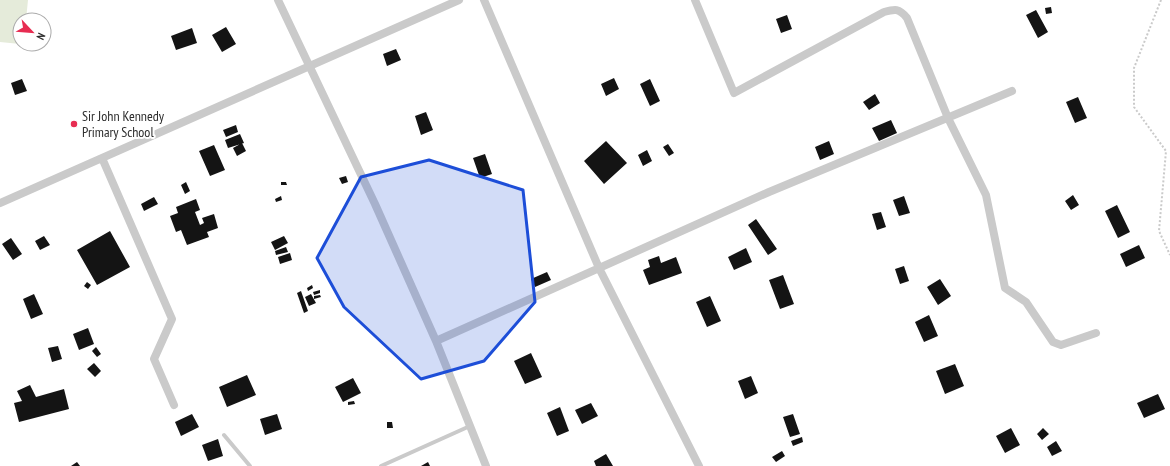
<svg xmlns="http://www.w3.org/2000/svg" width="1170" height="466" font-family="'PT Sans Narrow',sans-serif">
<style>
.green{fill:#e5ebda}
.building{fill:#141414}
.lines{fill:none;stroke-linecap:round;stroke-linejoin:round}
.path{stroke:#cacaca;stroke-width:2;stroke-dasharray:2 2;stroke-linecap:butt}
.lane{stroke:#cacaca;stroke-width:4}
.street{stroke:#cacaca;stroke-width:8}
.marked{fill:#1d4ed8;fill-opacity:0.2;stroke:#1d4ed8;stroke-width:3;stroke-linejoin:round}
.poi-dot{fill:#e72c51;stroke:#fff;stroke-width:1.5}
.labels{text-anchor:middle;stroke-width:4;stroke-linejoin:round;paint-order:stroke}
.poi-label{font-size:14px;fill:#2d2d2d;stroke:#fff;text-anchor:start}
</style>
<rect width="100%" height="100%" fill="#fff"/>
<path class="green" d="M0,0H28L26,20H20V44L0,42Z"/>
<path class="building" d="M1051,7L1052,13L1046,14L1045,8Z
M1036,10L1048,32L1038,38L1026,15Z
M787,15L792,29L781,33L776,19Z
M226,27L236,44L222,52L212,35Z
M192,28L197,43L176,50L171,36Z
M396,49L401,60L387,66L383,54Z
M614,78L619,89L606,96L601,84Z
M22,79L27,91L15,95L11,83Z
M650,79L660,101L650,106L640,84Z
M875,94L880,103L869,110L863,102Z
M1078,97L1087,118L1075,123L1066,102Z
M426,112L433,130L421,135L415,116Z
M891,120L897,133L879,141L872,128Z
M236,125L238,132L226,137L223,130Z
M240,134L244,143L228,148L225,140Z
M606,141L627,163L604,184L584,161Z
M829,141L834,154L820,160L815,147Z
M242,143L246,151L237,156L233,148Z
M668,144L674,153L669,156L663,147Z
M214,145L225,170L210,176L199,151Z
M647,150L652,161L643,166L638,155Z
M485,154L492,174L480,178L473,158Z
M346,176L348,182L342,184L339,178Z
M186,182L190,191L185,194L181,185Z
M281,182H286L287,185H281Z
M1073,195L1079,205L1071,210L1065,201Z
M281,196L282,200L276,202L275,199Z
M904,196L910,213L899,216L893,200Z
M154,197L158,204L144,211L141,204Z
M196,199L200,210L195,212L200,225L204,223L202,218L214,214L218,228L207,232L209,237L187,245L181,230L176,232L170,216L178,213L176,207Z
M1117,205L1130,232L1118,238L1105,211Z
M881,212L886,227L877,230L872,214Z
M756,219L777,249L768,255L748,225Z
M110,231L130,267L97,285L77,250Z
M44,236L50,245L40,250L35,241Z
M284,236L288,243L275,250L271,242Z
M11,238L22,254L13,260L2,244Z
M1139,245L1145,258L1126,267L1120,254Z
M286,247L288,252L276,255L275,251Z
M746,248L752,262L734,270L728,257Z
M290,253L292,260L280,264L278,257Z
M659,256L661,263L676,257L682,273L649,285L643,270L650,267L648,260Z
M904,266L909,281L900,284L895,269Z
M547,272L551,280L535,287L531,279Z
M783,275L794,304L780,309L769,280Z
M940,279L951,296L938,305L927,287Z
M87,282L91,285L88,289L84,286Z
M312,285L313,288L308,291L307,288Z
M320,290V293L314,295L313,292Z
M301,291L308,311L304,313L297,293Z
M34,294L43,314L31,319L23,299Z
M311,294L316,303L309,306L305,297Z
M320,295L321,297L314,299V296Z
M710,296L721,321L707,327L696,302Z
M929,315L938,336L924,342L915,322Z
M88,328L94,344L79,350L73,334Z
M58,346L62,359L52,362L48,348Z
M96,347L101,354L97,357L92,351Z
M531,353L542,377L525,384L514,361Z
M94,363L101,371L95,377L87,369Z
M955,364L964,386L945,394L936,371Z
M247,375L256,395L227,407L219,387Z
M751,376L758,393L745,399L738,381Z
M353,378L361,393L343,402L335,387Z
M30,385L36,397L64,389L69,409L19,422L14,403L22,401L17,391Z
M1158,394L1165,409L1144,418L1137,403Z
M354,401L355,404L348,405V402Z
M591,403L598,416L582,424L575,410Z
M560,407L569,431L557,436L547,413Z
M192,414L199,427L181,436L175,422Z
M277,414L282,429L265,435L260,419Z
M793,414L800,434L790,437L783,417Z
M387,422H392L393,428H387Z
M1011,428L1020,445L1005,453L996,436Z
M1043,428L1049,434L1042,440L1037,434Z
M802,437L803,442L793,446L791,441Z
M218,439L223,456L208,461L202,445Z
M1056,441L1062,451L1052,456L1047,447Z
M782,451L785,456L776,462L772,457Z
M606,454L613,466H596L594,461Z
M77,462L80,466H71Z
M428,462L430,466H421Z"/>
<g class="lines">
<path class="path" d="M1161,0L1134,68V107L1166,151L1159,231L1170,255"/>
<path class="lane" d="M224,435L250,466
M381,466L470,426"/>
<path class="street" d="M278,0L375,204L436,341L486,466
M484,0L599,268L699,466
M695,0L734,93L884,12C895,9 899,8 907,18L948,118L986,195L1005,288L1026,302L1053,342L1061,345L1096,333
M102,158L172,319L154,359L174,405
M0,203L459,0
M436,341L769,192L1012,91"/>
</g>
<path class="marked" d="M429,160L523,190L535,302L484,361L421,379L344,307L317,258L361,177Z"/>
<circle class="poi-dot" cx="74" cy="124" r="4"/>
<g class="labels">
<g class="poi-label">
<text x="82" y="121">Sir John Kennedy<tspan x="82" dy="16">Primary School</tspan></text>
</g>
</g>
<g transform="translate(32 32) rotate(116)"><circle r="19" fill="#ffffff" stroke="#ababab"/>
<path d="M0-3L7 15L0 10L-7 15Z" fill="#e72c51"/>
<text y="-6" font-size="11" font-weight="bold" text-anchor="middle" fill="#2d2d2d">N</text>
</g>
</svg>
